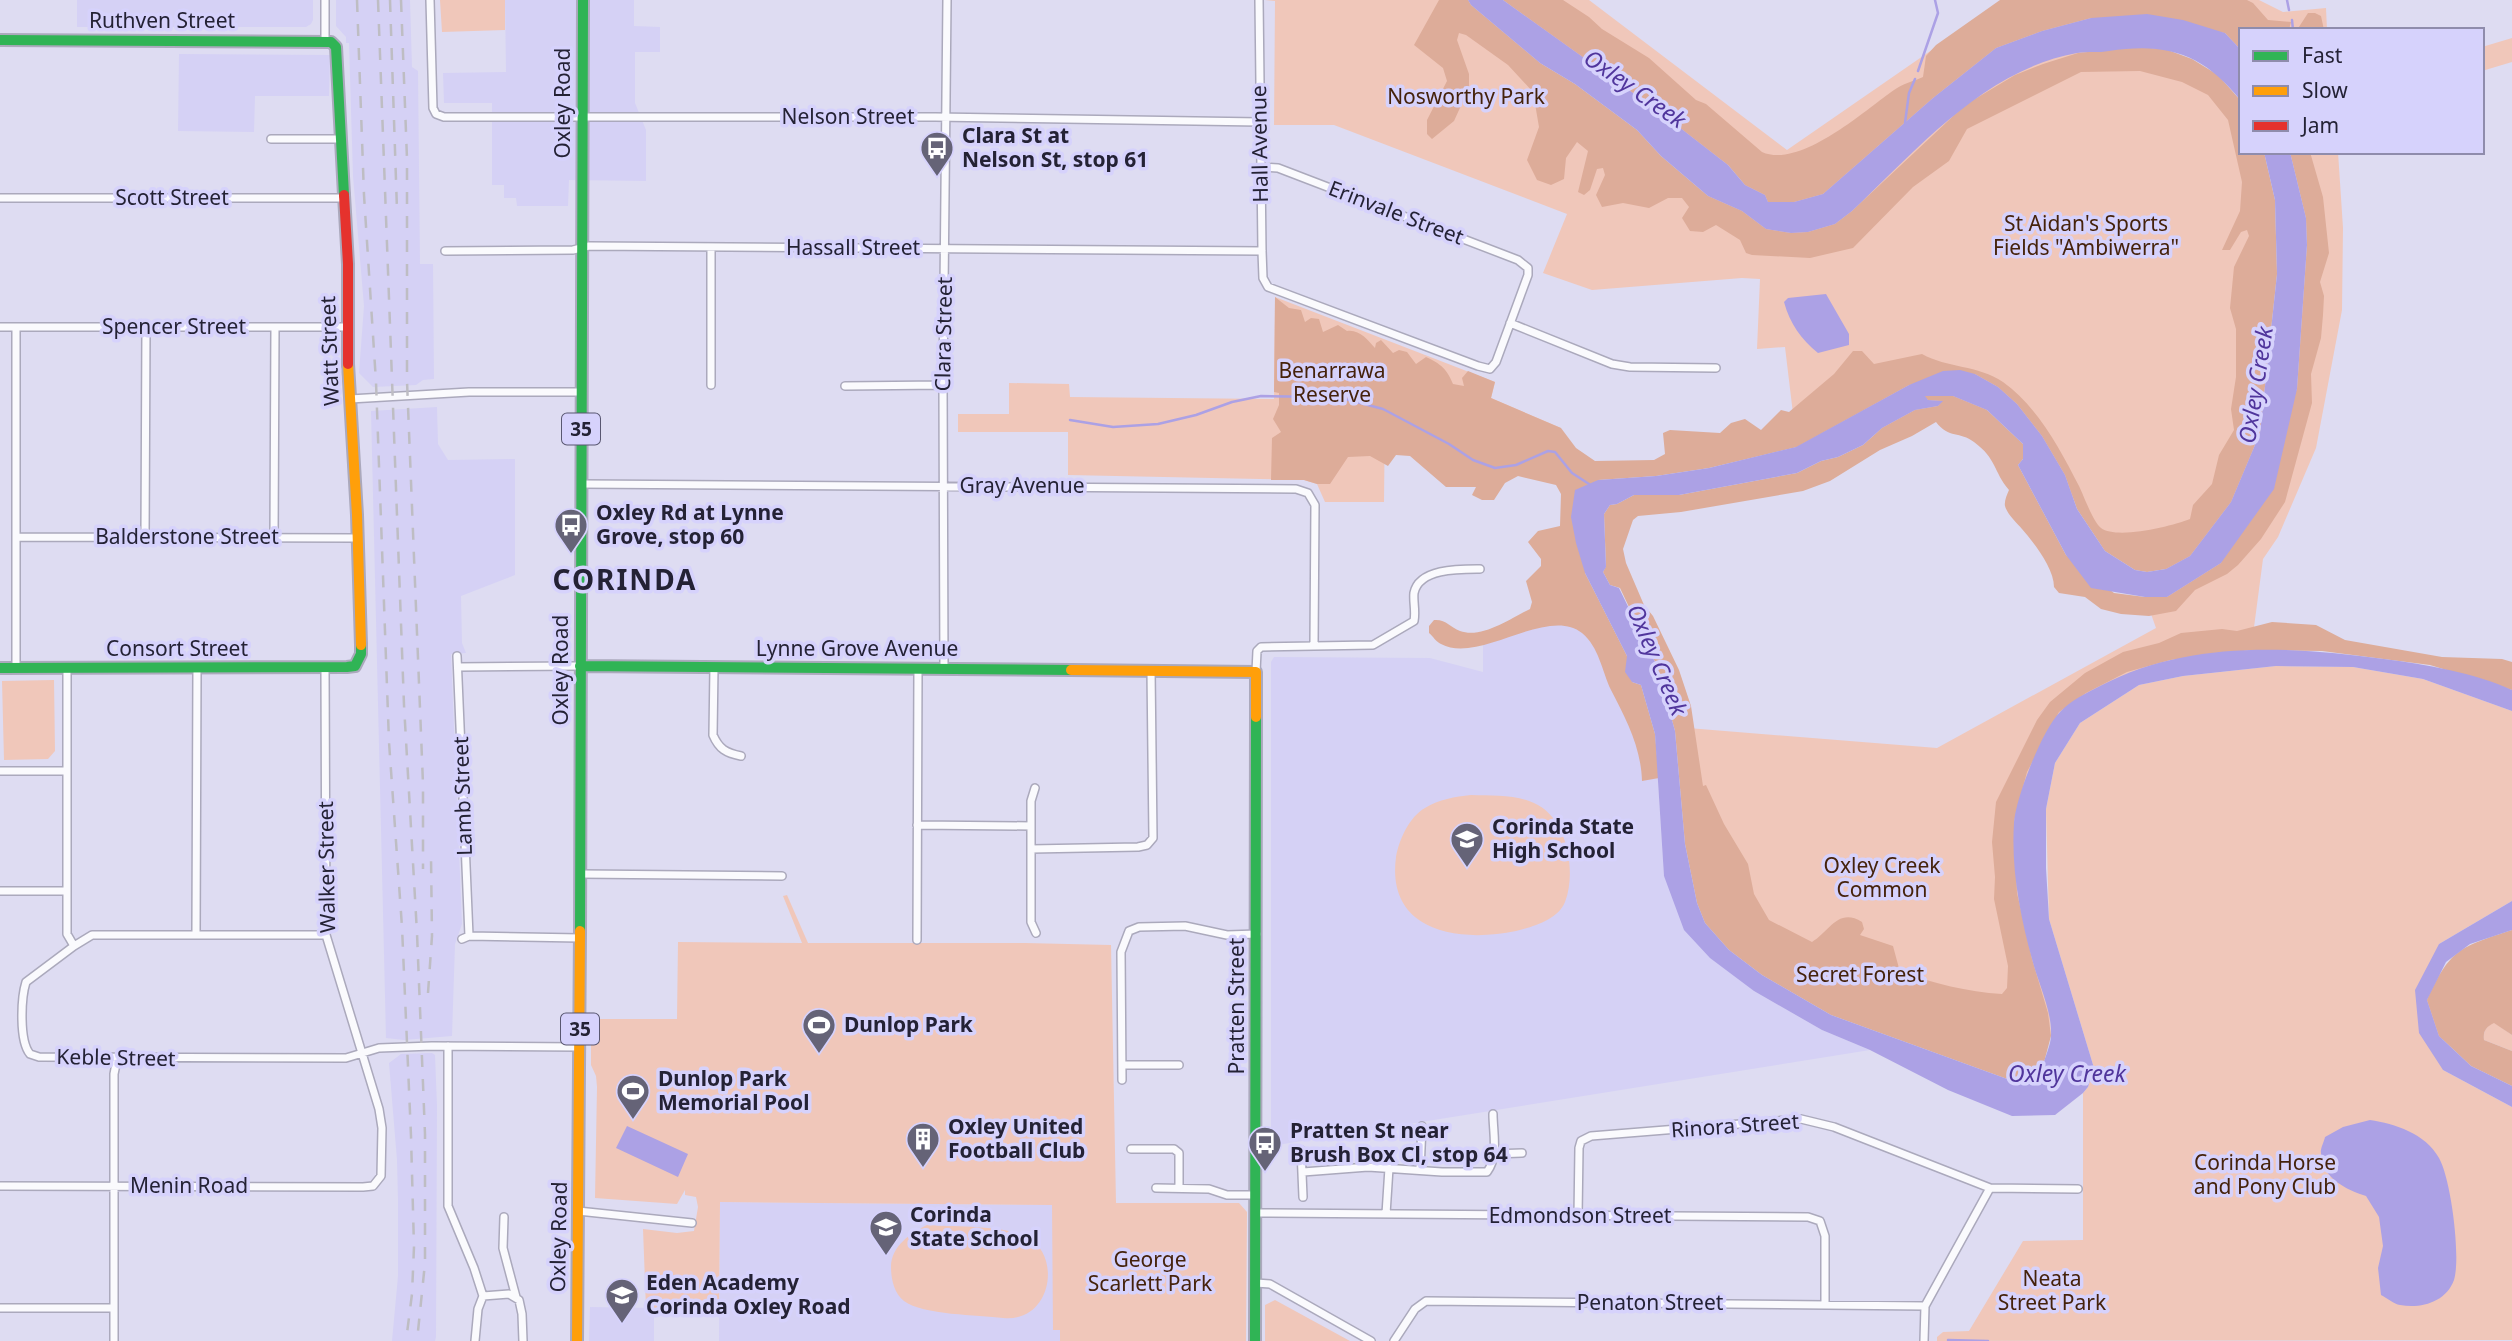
<svg xmlns="http://www.w3.org/2000/svg" width="2512" height="1341" font-family="'Noto Sans',sans-serif">
<style>
.built{fill:#d5d1f5}
.green{fill:#f0c7ba}
.forest{fill:#ddac99}
.water{fill:#aca1e5}
.lines{fill:none;stroke-linecap:round;stroke-linejoin:round}
.stream{stroke:#aca1e5;stroke-width:2.5}
.street-casing{stroke:#aba9bc;stroke-width:10}
.fast-casing{stroke:#aba9bc;stroke-width:14}
.slow-casing{stroke:#aba9bc;stroke-width:14}
.jam-casing{stroke:#aba9bc;stroke-width:14}
.street{stroke:#fafafd;stroke-width:7}
.fast{stroke:#30b455;stroke-width:10}
.slow{stroke:#ff9f0a;stroke-width:10}
.jam{stroke:#e5322d;stroke-width:10}
.rail{stroke:#bebdc3;stroke-width:2.5;stroke-dasharray:12 12;stroke-linecap:butt}
.labels{text-anchor:middle;stroke-width:7;stroke-linejoin:round;paint-order:stroke}
.shield{fill:#d6d2fc;stroke:#595771;stroke-width:2}
.shield-label{font-size:19px;font-weight:bold;fill:#242235}
.street-label{font-size:21px;fill:#242235;stroke:#d6d2fc}
.park-label{font-size:21px;fill:#45220b;stroke:#d6d2fc}
.poi-label{font-size:21px;font-weight:bold;fill:#242235;stroke:#d6d2fc;text-anchor:start}
.water-label{font-size:23px;font-style:italic;fill:#50359c;stroke:#d6d2fc}
.district-label{font-size:28px;font-weight:bold;letter-spacing:2px;fill:#242235;stroke:#d6d2fc}
</style>
<rect width="100%" height="100%" fill="#dedcf2"/>
<path class="built" d="M77,0H313V20L311,24L306,27H77Z
M336,0H410L412,67L418,71L420,264H433L434,379L423,380L416,385L373,387L359,373L364,306L353,176L349,43H346V37L336,26Z
M505,0H634V26L660,27V52H635V103L646,130V181L569,180L568,206H517L516,198H504V185H492V103H444L443,73L506,72Z
M179,54L330,55L329,96H255L254,132L178,131Z
M437,407L438,444L448,460L515,459V575L461,596L462,643L466,653L451,654L462,924L455,944L452,1036L404,1040L386,1038L371,411Z
M1599,600L1655,734L1664,876L1754,991L1822,1030L1870,1050L1271,1146V662L1274,657L1430,658L1483,672V639Z
M432,1053L435,1055L437,1106L436,1337L435,1341H392L398,1276V1200L397,1160L389,1063L401,1054Z
M720,1202L1053,1205V1329L1060,1330V1341H719Z
M590,1307L654,1308V1341H589Z"/>
<path class="green" d="M440,0H505V30L442,32Z
M1265,0H1468L1471,5L1540,63L1708,196L1965,105L2105,52L2241,101V152H2264L2277,274L2213,528L2105,551L2017,404L1797,447L1785,347L1757,349L1760,279L1742,278L1592,290L1543,273L1567,214L1334,125H1274L1275,1Z
M1503,0H1589L1787,150L2004,0H2259L2283,12L2326,8L2327,30H2241V50L2225,33L2183,20L1823,194L1728,165Z
M2512,38V62L2482,71V47Z
M2290,152H2338L2343,228L2342,310L2316,448L2278,537L2263,559L2251,650L2170,660L2039,747L2051,1036L1720,912L1688,728L1937,748L2156,628L2145,597L2297,389L2307,245L2306,218Z
M1275,297L1495,382L1491,398L1561,428L1555,452L1385,410L1384,502H1325L1317,484L1304,480L1068,475V432H958V414H1009V383L1069,384L1070,397L1274,399Z
M2276,666L2353,667L2423,679L2512,711V901L2439,944L2443,1070L2512,1107V1340L1937,1341V1337L1943,1332L1969,1331L2023,1241L2083,1240V1093L2088,1087L2094,1068L2049,919L2046,809L2055,763L2080,723L2139,685L2183,676Z
M54,680L55,751L48,759L4,760L2,681Z
M1471,795C1492,796 1515,794 1534,803C1567,817 1577,871 1565,902C1558,920 1532,927 1516,931C1459,943 1386,932 1396,857C1399,840 1409,817 1425,808C1439,799 1455,797 1471,795Z
M787,895L808,943H1025L1111,945L1116,1203H1239L1247,1212L1246,1341H1060V1330H1053L1052,1205L720,1202L719,1309L646,1308L643,1229L677,1233L694,1231L698,1207L696,1197L685,1195V1190L677,1204L595,1198L597,1087L596,1076L591,1065V1019H677L678,942L802,943L783,896Z
M2494,1022L2512,1035V1051L2484,1040C2483,1031 2486,1027 2494,1022Z
M927,1225C953,1227 1005,1225 1027,1237C1063,1256 1051,1323 1003,1318C978,1315 923,1315 904,1301C894,1293 891,1279 891,1267C891,1246 911,1233 927,1225Z
M1275,1300L1350,1341H1265V1305Z"/>
<path class="forest" d="M1439,0H1468L1471,5L1540,63L1575,84L1637,130L1661,156L1708,196L1742,211L1766,229L1791,233L1808,232L1835,224L1852,211L1965,105L2015,75L2043,64L2078,53L2136,47L2165,49L2192,59L2218,75L2241,101V152H2264L2275,200L2277,274L2260,433L2231,502L2190,556L2166,569L2147,572L2135,570L2105,551L2077,509L2065,475L2042,436L2017,404L1998,387L1975,374L1909,385L1797,447L1709,468L1656,476L1598,480L1585,573L1627,656L1632,682L1641,685L1655,734L1659,778L1642,781C1641,747 1626,719 1611,690C1602,671 1599,647 1582,633C1547,605 1479,665 1441,644C1436,642 1433,636 1429,633V626L1434,620C1446,619 1450,627 1460,631C1482,639 1511,618 1530,609L1532,602L1526,581L1541,566V559L1528,542L1538,531L1560,526L1561,494L1556,485L1518,476L1505,483L1494,500H1482L1472,495L1476,487H1446L1410,456L1396,455L1388,466L1370,456L1348,457L1330,484H1317L1304,480H1271L1272,438L1281,432L1273,419L1279,405V393L1274,392L1275,297L1289,308L1301,310L1305,322L1311,318L1319,319L1323,332L1338,325L1347,331C1359,329 1368,340 1375,348L1376,343L1381,340L1393,353L1399,350L1407,352L1416,364L1426,357C1441,364 1447,369 1453,384L1464,386L1462,378L1468,371L1495,382L1491,398L1561,428L1576,448L1595,461L1654,460L1665,454L1663,433L1670,430L1720,433L1731,423L1745,419L1761,430L1781,410L1789,412L1834,374L1853,351H1862L1874,364L1922,354C1947,368 1978,365 2003,382C2037,406 2060,449 2079,486C2084,496 2093,522 2101,528C2117,540 2172,526 2190,519L2193,505L2212,484L2219,455L2234,430L2231,409L2236,377V329L2230,308L2234,267L2249,236L2247,230L2241,232L2230,250H2222L2240,211L2242,182L2228,120L2208,95L2182,82L2140,71L2081,72L1967,129L1949,161L1913,187L1853,248L1810,258L1752,255L1746,253L1740,240L1716,225L1703,232L1690,231L1682,218L1689,207L1682,198H1668L1649,208L1623,203L1602,207L1596,195L1605,175L1603,168L1597,169L1590,190L1584,195L1578,192L1588,151L1577,142L1566,158L1564,179L1551,185L1537,180L1527,160L1539,127L1533,92L1508,65L1466,35L1459,33L1457,40L1469,74V88L1454,121L1432,139L1427,134V120L1447,81L1443,68L1414,45Z
M1503,0H1563L1589,17L1602,29L1649,58L1696,100L1706,104L1762,152C1800,169 1864,111 1894,90C1902,84 1914,81 1923,77L1926,56L1936,45L2000,0H2247L2253,3L2268,20L2291,22L2289,30H2241V50L2225,33L2091,18L2042,31L1996,48L1933,98L1823,194L1794,202H1768L1765,195L1745,185L1728,165L1661,113Z
M2308,13H2315L2321,16L2324,30H2297Z
M2290,152H2310L2323,197L2329,253L2320,282L2324,296L2323,315L2321,338L2311,374L2312,403L2285,502L2261,539L2238,565L2227,574L2195,590L2176,611L2149,616L2121,614L2101,609L2085,597L2059,593L2054,587C2054,568 2034,543 2022,529C2017,523 2007,514 2005,506C2004,501 2007,495 2009,490C1993,471 1997,459 1974,442C1960,431 1949,439 1936,422L1912,436L1880,450L1830,481L1803,491L1681,512L1638,516L1633,520L1623,549L1626,563L1644,605L1653,616L1679,670L1691,706L1703,786L1706,785L1724,824L1748,864L1754,894L1769,920L1812,942C1829,932 1838,907 1862,922L1864,929L1860,935L1893,946L1900,972C1934,983 1967,992 2002,994L2007,988L2008,966L1994,899L1995,877L1992,842L1996,802L2037,720L2050,702L2085,673L2123,652L2159,643L2181,633L2222,629L2237,631L2272,622L2316,625L2345,640L2442,657L2502,659L2512,662V690L2430,665L2322,651L2251,650L2170,660L2127,672L2086,693L2059,712L2027,772L2014,821L2017,893L2032,959L2048,1013L2051,1036L2043,1066L2023,1080H2010L1831,1015L1762,975L1729,950L1705,923L1697,903L1685,844L1675,731L1657,666L1620,588L1610,585L1603,572L1606,566L1604,514L1610,505L1617,504L1634,495H1679L1797,473L1821,461L1838,457L1863,445L1882,428L1915,410L1938,406L1942,401L1928,400L1923,396H1953L1987,410L2023,444V459L2018,465L2066,555L2114,593L2145,597H2167L2221,563L2297,389L2307,245L2306,218Z
M2512,930V1035L2494,1023C2486,1027 2483,1031 2484,1040L2512,1051V1086L2471,1066L2439,1036L2427,1000C2450,949 2460,947 2512,930Z"/>
<path class="water" d="M1468,0H1503L1661,113L1728,165L1745,185L1765,195L1768,202H1794L1823,194L1933,98L1996,48L2042,31L2091,18L2147,14L2183,20L2225,33L2241,50V101C2204,54 2167,42 2109,51C2099,53 2088,51 2077,53C1984,70 1918,149 1852,211L1835,224L1808,232L1791,233L1766,229L1742,211L1708,196L1661,156L1637,130L1575,84L1540,63L1471,5Z
M2264,152H2290L2306,218L2307,245L2297,389L2274,489L2221,563L2167,597H2145L2091,588L2066,555L2018,465L2023,459V444L1987,410L1953,396H1925L1928,400L1943,401L1938,406L1915,410L1882,428L1863,445L1838,457L1821,461L1797,473L1679,495H1634L1617,504L1610,505L1604,514L1606,567L1603,572L1610,585L1619,588L1657,666L1675,731L1685,844L1697,903L1705,923L1729,950L1762,975L1831,1015L2010,1080H2023L2043,1066C2045,1056 2051,1045 2051,1035C2052,1010 2038,983 2032,959C2020,915 2011,869 2014,823C2016,797 2042,730 2060,712C2070,701 2086,693 2100,686C2187,640 2289,646 2384,659C2423,664 2476,673 2512,690V711L2423,679L2353,667L2276,666L2183,676L2139,685L2080,723L2055,763L2046,809V868L2049,919L2094,1068L2088,1087L2083,1093L2055,1115L2012,1116L1948,1090L1870,1050L1822,1030L1754,991L1710,958L1684,930L1664,876L1655,734L1641,685L1632,682L1625,672L1627,656L1585,573L1576,543L1571,517L1575,490L1598,480L1656,476L1709,468L1796,447L1909,385L1943,371L1960,370L1975,374L1998,387L2017,404L2042,436L2065,475L2077,509L2105,551L2135,570L2147,572L2166,569L2190,556L2231,502L2260,433L2277,274L2275,200Z
M1826,294L1849,334V345L1818,353C1801,339 1790,324 1784,302L1788,298Z
M2512,901V930L2470,944L2446,962L2427,1000L2439,1036L2471,1066L2512,1086V1107L2443,1070L2419,1033L2415,990L2439,944Z
M2370,1120C2395,1124 2425,1133 2439,1158C2451,1179 2461,1257 2454,1280C2446,1302 2421,1309 2400,1305C2394,1304 2387,1298 2381,1295L2378,1268L2383,1246L2379,1217L2366,1196C2347,1190 2321,1178 2321,1153C2320,1149 2324,1142 2325,1137L2343,1127Z
M627,1126L688,1154L678,1177L616,1148Z"/>
<g class="lines">
<path class="stream" d="M2287,0L2289,10
M2292,20L2293,30
M1918,71L1938,13L1935,0
M1905,123L1909,93L1915,79
M1070,420L1113,427L1158,424L1196,415L1232,402L1261,396L1324,397L1345,399L1383,409L1449,444L1473,460L1495,468L1516,465L1548,451L1555,452L1572,473L1589,484
M1948,1340L1988,1341"/>
<defs>
<path id="street" d="M430,0L433,108L436,114L444,117H935L1260,122
M1259,0L1262,251L1263,278L1268,287L1478,366L1490,369L1496,362L1528,275V268L1518,260L1278,168L1261,167
M325,41V0
M271,139H340
M0,198H344
M711,247V385
M445,251L573,250L589,246L1262,251
M1510,323L1612,364L1630,367L1716,368
M0,327H347
M845,386L943,385
M350,399L469,392H582
M581,484L1296,489L1308,493L1315,505L1314,645
M16,537L358,538
M145,537L146,327
M274,538L275,327
M457,656L469,936
M458,667L580,666
M714,667L713,735C719,749 726,753 741,756
M16,668V327
M67,668V934L74,946L26,982C21,998 19,1041 30,1054L39,1057L346,1058L379,1048L432,1046L580,1047
M944,669L943,385L947,0
M1256,672L1257,651L1261,647L1373,645L1414,621C1416,611 1413,602 1414,593C1419,568 1461,569 1480,569
M0,771H66
M1035,788L1031,801V922L1036,933
M917,825L1031,826
M1031,849L1138,847L1147,845L1153,838L1151,670
M580,874L782,876
M0,891H67
M196,935L197,668
M462,939L469,936L580,938
M917,940L918,668
M74,946L92,935H326
M448,1046V1206L474,1268L483,1296L478,1309L475,1341
M1122,1065H1179
M1122,1080L1121,952L1129,931L1139,927L1185,926L1227,935L1257,934
M1131,1149H1174L1179,1153V1188
M1301,1150L1303,1197
M1494,1154L1522,1153
M1420,1170L1422,1126
M1303,1172L1368,1167L1442,1172H1487C1499,1156 1493,1133 1493,1114
M0,1186L363,1187L373,1186L381,1176L382,1128L379,1109L326,935L325,667
M1156,1188L1209,1189L1227,1195H1256
M578,1211L692,1223
M1256,1213L1808,1217L1820,1221L1825,1236V1304
M1386,1214L1389,1168
M1578,1216L1579,1148L1581,1141L1591,1136L1801,1119L1834,1127L1990,1188L2078,1189
M504,1217L503,1248L516,1297
M1256,1283L1270,1284L1371,1341
M483,1296L509,1294L519,1300L522,1314L523,1341
M0,1308H114
M114,1341V1074L117,1059
M1394,1341L1415,1309L1426,1301L1925,1306
M1924,1341L1925,1306L1990,1188"/>
<path id="fast" d="M0,40L331,42L336,47L344,195
M580,666L1071,670
M0,668L347,667L355,666L361,654V645
M580,931L583,0
M1255,1341L1256,717"/>
<path id="slow" d="M348,364L357,515L361,645
M1071,670L1256,672V717
M577,1341L580,931"/>
<path id="jam" d="M344,195L348,264V364"/>
</defs>
<use href="#street" class="street-casing"/>
<use href="#fast" class="fast-casing"/>
<use href="#slow" class="slow-casing"/>
<use href="#jam" class="jam-casing"/>
<use href="#street" class="street"/>
<use href="#fast" class="fast"/>
<use href="#slow" class="slow"/>
<use href="#jam" class="jam"/>
<path class="rail" d="M357,0L364,195L376,382L389,742L402,927L411,1136L414,1247L412,1294L406,1341
M378,0L404,705L417,933L425,1134V1263L417,1341
M390,0L397,210
M401,0L407,159V381L423,784V869
M428,993L432,936L431,856"/>
</g>
<defs>
<symbol id="bus-pin" viewBox="-11 -11 22 30"><path d="M0 17L-7.5 6A9.5 9.5 0 1 1 7.5 6Z" fill="#656377" stroke="#d6d2fc"/><path d="M-5-6H5V4H4V6H2V4H-2V6H-4V4H-5ZM-3.5-4V0h7V-4ZM-3.5 1.2v1.5H-2V1.2ZM2 1.2v1.5H3.5V1.2Z" fill="#fff"/></symbol>
<symbol id="school-pin" viewBox="-11 -11 22 30"><path d="M0 17L-7.5 6A9.5 9.5 0 1 1 7.5 6Z" fill="#656377" stroke="#d6d2fc"/><path d="M0-5L7-2L0 1L-7-2ZM-4 1L0 2.5L4 1V4Q0 6-4 4Z" fill="#fff"/></symbol>
<symbol id="stadium-pin" viewBox="-11 -11 22 30"><path d="M0 17L-7.5 6A9.5 9.5 0 1 1 7.5 6Z" fill="#656377" stroke="#d6d2fc"/><path d="M0-5a6.5 5 0 1 0 0 10a6.5 5 0 1 0 0-10ZM-3.5-1.8h7v3.6h-7Z" fill="#fff"/></symbol>
<symbol id="building-pin" viewBox="-11 -11 22 30"><path d="M0 17L-7.5 6A9.5 9.5 0 1 1 7.5 6Z" fill="#656377" stroke="#d6d2fc"/><path d="M-4-6H4V6H1V3H-1V6H-4ZM-2.5-4.3h1.7v1.8h-1.7ZM.8-4.3h1.7v1.8H.8ZM-2.5-1h1.7V.8h-1.7ZM.8-1h1.7V.8H.8Z" fill="#fff"/></symbol>
</defs>
<g fill-rule="evenodd">
<use href="#bus-pin" x="918" y="129" width="38" height="52"/>
<use href="#bus-pin" x="552" y="506" width="38" height="52"/>
<use href="#school-pin" x="1448" y="820" width="38" height="52"/>
<use href="#stadium-pin" x="800" y="1006" width="38" height="52"/>
<use href="#stadium-pin" x="614" y="1072" width="38" height="52"/>
<use href="#building-pin" x="904" y="1120" width="38" height="52"/>
<use href="#bus-pin" x="1246" y="1124" width="38" height="52"/>
<use href="#school-pin" x="867" y="1208" width="38" height="52"/>
<use href="#school-pin" x="603" y="1276" width="38" height="52"/>
</g>
<g class="labels">
<g class="shield">
<rect x="562" y="413.5" width="38" height="31" rx="5"/>
<rect x="561" y="1013.5" width="38" height="31" rx="5"/>
</g>
<g class="shield-label">
<text x="581" y="436">35</text>
<text x="580" y="1036">35</text>
</g>
<g class="street-label">
<text x="162" y="28">Ruthven Street</text>
<text transform="translate(563 103) rotate(-90)" y="7">Oxley Road</text>
<text x="848" y="124">Nelson Street</text>
<text transform="translate(1260 144) rotate(-91)" y="7">Hall Avenue</text>
<text x="172" y="205">Scott Street</text>
<text transform="translate(1396 213) rotate(21)" y="7">Erinvale Street</text>
<text x="853" y="255">Hassall Street</text>
<text x="174" y="334">Spencer Street</text>
<text transform="translate(944 334) rotate(-89)" y="7">Clara Street</text>
<text transform="translate(330 351) rotate(-92)" y="7">Watt Street</text>
<text x="1022" y="493">Gray Avenue</text>
<text x="187" y="544">Balderstone Street</text>
<text x="177" y="656">Consort Street</text>
<text x="857" y="656">Lynne Grove Avenue</text>
<text transform="translate(561 670) rotate(-90)" y="7">Oxley Road</text>
<text transform="translate(463 796) rotate(-92)" y="7">Lamb Street</text>
<text transform="translate(327 867) rotate(-91)" y="7">Walker Street</text>
<text transform="translate(1237 1006) rotate(-90)" y="7">Pratten Street</text>
<text transform="translate(116 1058) rotate(1)" y="7">Keble Street</text>
<text transform="translate(1735 1126) rotate(-4)" y="7">Rinora Street</text>
<text x="189" y="1193">Menin Road</text>
<text x="1580" y="1223">Edmondson Street</text>
<text transform="translate(559 1237) rotate(-89)" y="7">Oxley Road</text>
<text x="1650" y="1310">Penaton Street</text>
</g>
<g class="park-label">
<text x="1466" y="104">Nosworthy Park</text>
<text x="2086" y="231">St Aidan's Sports<tspan x="2086" dy="24">Fields "Ambiwerra"</tspan></text>
<text x="1332" y="378">Benarrawa<tspan x="1332" dy="24">Reserve</tspan></text>
<text x="1882" y="873">Oxley Creek<tspan x="1882" dy="24">Common</tspan></text>
<text x="1860" y="982">Secret Forest</text>
<text x="2265" y="1170">Corinda Horse<tspan x="2265" dy="24">and Pony Club</tspan></text>
<text x="1150" y="1267">George<tspan x="1150" dy="24">Scarlett Park</tspan></text>
<text x="2052" y="1286">Neata<tspan x="2052" dy="24">Street Park</tspan></text>
</g>
<g class="poi-label">
<text x="962" y="143">Clara St at<tspan x="962" dy="24">Nelson St, stop 61</tspan></text>
<text x="596" y="520">Oxley Rd at Lynne<tspan x="596" dy="24">Grove, stop 60</tspan></text>
<text x="1492" y="834">Corinda State<tspan x="1492" dy="24">High School</tspan></text>
<text x="844" y="1032">Dunlop Park</text>
<text x="658" y="1086">Dunlop Park<tspan x="658" dy="24">Memorial Pool</tspan></text>
<text x="948" y="1134">Oxley United<tspan x="948" dy="24">Football Club</tspan></text>
<text x="1290" y="1138">Pratten St near<tspan x="1290" dy="24">Brush Box Cl, stop 64</tspan></text>
<text x="910" y="1222">Corinda<tspan x="910" dy="24">State School</tspan></text>
<text x="646" y="1290">Eden Academy<tspan x="646" dy="24">Corinda Oxley Road</tspan></text>
</g>
<g class="water-label">
<text transform="translate(1635 89) rotate(35)" y="8">Oxley Creek</text>
<text transform="translate(2256 385) rotate(-81)" y="8">Oxley Creek</text>
<text transform="translate(1657 660) rotate(67)" y="8">Oxley Creek</text>
<text x="2067" y="1082">Oxley Creek</text>
</g>
<g class="district-label">
<text x="625" y="590">CORINDA</text>
</g>
</g>
<rect x="2239" y="28" width="245" height="126" fill="#d6d2fc" stroke="#8f8cac" stroke-width="2"/>
<rect x="2253" y="51" width="35" height="10" fill="#30b455" stroke="#8f8cac" stroke-width="2"/>
<text x="2302" y="63" font-size="21" fill="#242235">Fast</text>
<rect x="2253" y="86" width="35" height="10" fill="#ff9f0a" stroke="#8f8cac" stroke-width="2"/>
<text x="2302" y="98" font-size="21" fill="#242235">Slow</text>
<rect x="2253" y="121" width="35" height="10" fill="#e5322d" stroke="#8f8cac" stroke-width="2"/>
<text x="2302" y="133" font-size="21" fill="#242235">Jam</text>
</svg>
